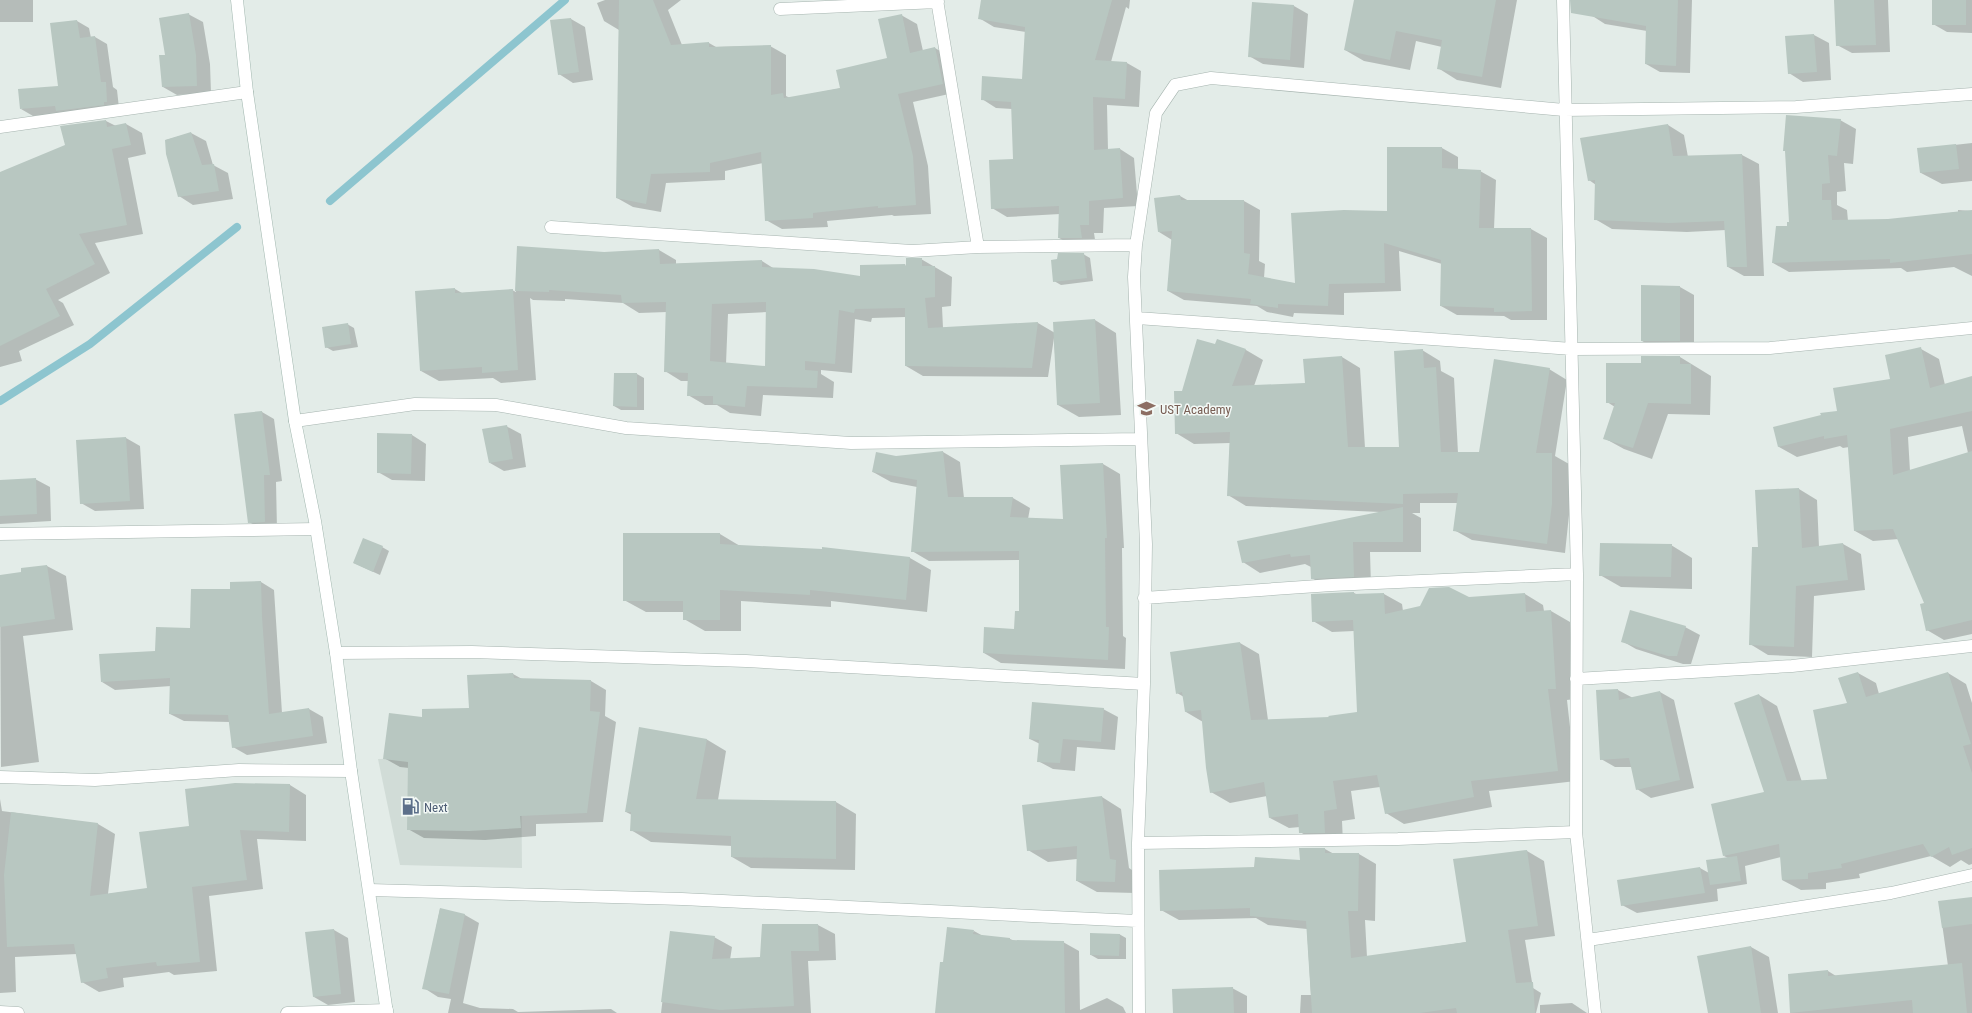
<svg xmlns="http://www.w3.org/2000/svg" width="1972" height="1013" font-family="'Roboto Condensed',sans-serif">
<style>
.built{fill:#d1dcd7}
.shadow{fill:#0003;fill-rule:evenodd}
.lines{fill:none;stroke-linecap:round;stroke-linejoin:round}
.stream{stroke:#8dc5cf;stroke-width:8}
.building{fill:#b8c7c1;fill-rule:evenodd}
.street-casing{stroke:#a6b4af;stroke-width:13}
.secondary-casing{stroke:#a1b7af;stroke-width:13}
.street{stroke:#fff;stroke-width:12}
.secondary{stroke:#fff;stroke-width:12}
.labels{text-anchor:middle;stroke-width:3;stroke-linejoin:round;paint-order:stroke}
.education-label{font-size:13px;fill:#785e54;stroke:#f3f9f6;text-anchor:start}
.service-label{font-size:13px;fill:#4e5e75;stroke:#f3f9f6;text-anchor:start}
</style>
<rect width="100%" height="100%" fill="#e3ece8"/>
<path class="built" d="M521,756L522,868L400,865L378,759Z"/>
<path class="shadow" d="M0,0H33V22H0Z
M605,0H681L668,10L682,45L709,43L716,47L770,46L786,55V96L790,98L842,88L888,59L901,15L917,24L923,51L935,48L950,57L958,92L913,102L928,166L931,214L894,216L892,215L827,221L828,227L782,229L766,220L763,163L725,171V180L666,183L661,212L633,207L617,198L619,30L604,21L597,3Z
M982,0H1130L1129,9L1126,7L1111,62L1127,63L1141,71L1139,107L1107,105L1108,150L1120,149L1134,158L1138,206L1104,208L1103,233H1094L1096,246H1074L1059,238L1060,214L1007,217L992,208L1014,160L1012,109L996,108L982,99L1023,80L1026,32L994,27L979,18Z
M1355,0H1517L1501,88L1457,80L1438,68L1442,47L1416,41L1410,70L1364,61L1345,50Z
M1593,0H1692L1690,73L1660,72L1646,64L1647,31L1605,24L1591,15Z
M1835,0H1888L1890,52L1852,53L1837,45Z
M1933,0H1972V33L1947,32L1933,24Z
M1253,3L1294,6L1308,14L1304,68L1263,64L1249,56Z
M188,14L203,22L210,64L211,93L177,95L163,87L166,56Z
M571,19L585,27L593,80L573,83L559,74L551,21Z
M77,21L89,28L91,38L95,37L107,44L113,87L117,90L119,108L33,116L21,109L59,87Z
M1814,35L1829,43L1831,80L1803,82L1789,73L1786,37Z
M1840,120L1856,129L1853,164L1844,163L1846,191L1837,192V205L1847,210L1848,221L1888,220L1958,212V210L1972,211V276L1954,267L1907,272L1901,268L1789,272L1773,263L1788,227Z
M106,121L116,126L126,124L142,133L146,154L128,158L143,234L95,243L110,273L58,300L63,303L74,325L19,351L22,361L0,367V173L66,146L61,127Z
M1668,125L1684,135L1688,157L1742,155L1759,164L1764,276H1744L1728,267L1726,230L1687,232L1612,229L1595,219L1596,185L1589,180Z
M191,133L206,141L213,165L228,173L233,199L193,205L179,196L166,140Z
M1972,143V181L1942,184L1921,173L1918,149Z
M1442,148L1458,157V170L1480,171L1496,180L1494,229H1531L1547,238V320H1511L1504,316L1457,315L1441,306L1442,264L1399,251L1401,291L1344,293V315L1294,313L1293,317L1267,312L1257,306L1184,300L1168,291L1172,240L1159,232L1180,196L1189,201H1244L1260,210L1259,261L1265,264L1264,278L1297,284L1388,212Z
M518,247L604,253L659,250L676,260V264L762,261L773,268L862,278L906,267L921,259L952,277L951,306L942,307L943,328L1038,323L1055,333L1095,320L1116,333L1121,415L1079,417L1058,405L1054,338L1048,377L923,376L906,366V317L872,318L871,322L855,319L852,373L821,370V374L834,382L833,398L763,395L761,416L730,413L717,405H705L688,395L689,381H681L665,371L667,312L639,313L623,303L565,299V301L533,300L530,298L536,380L501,383L493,378L439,381L421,371L455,289L462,293L512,290L516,292ZM767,312L766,367L726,364L728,314Z
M1083,254L1090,258L1093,281L1061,285L1054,281Z
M1680,287L1694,295V349H1656L1642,341Z
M347,324L354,328L358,347L333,351L326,347Z
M1216,346L1246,350L1263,360L1254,386L1306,384L1342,357L1360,368L1365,448H1400L1422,350L1440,361L1441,371L1454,378L1458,453H1480L1549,369L1567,380L1555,456L1569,464V515L1565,553L1472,540L1454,530L1458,503H1420V513H1412L1421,518V552H1370L1371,586L1329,589L1312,578L1311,567L1305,564L1260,573L1243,562L1380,512L1246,506L1228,495L1230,443L1194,444L1176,433L1183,392Z
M1921,349L1939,359L1945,385L1972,378V634L1944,640L1927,630L1926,604L1899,539L1873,541L1855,531L1849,447L1843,448L1840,446L1797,457L1779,447L1774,428L1838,412L1892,380ZM1962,426L1968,453L1910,471L1908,437Z
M1680,357L1711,376L1710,415L1668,414L1652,459L1624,449L1604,438L1615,407L1607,402L1642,364Z
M615,374H637L644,378V410H621L614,406Z
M262,412L274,419L282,481L276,482L277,529H262L249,522Z
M506,426L521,434L526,467L504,471L490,463Z
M412,435L426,444L425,481L392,480L378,472Z
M126,438L140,446L144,509L95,511L81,503Z
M943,452L960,462L964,498H1013L1030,508L1028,519L1064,521L1061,466L1103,464L1120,474L1124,548H1122L1123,636L1126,638L1125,669L1001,663L984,653L1015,630L1020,612V560L929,561L912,551L917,487L891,482L873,472L896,457Z
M35,479L50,487L51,521L0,524V481Z
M1799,489L1817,500L1819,547L1843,544L1861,554L1865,590L1814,596L1812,657L1768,655L1750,644L1759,548L1756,491Z
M720,534L740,546L910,558L931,570L927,612L831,601V607L741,601V631H705L684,619V612H646L624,600Z
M1671,545L1692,558V589L1621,587L1600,575Z
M382,547L389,551L380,575L354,563Z
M47,566L66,576L73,630L23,636L39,762L1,767L0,576L22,573V569Z
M261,582L274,590L282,713L309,709L323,717L327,743L247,755L233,747L230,722L184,721L170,714L171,686L115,690L102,682L156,652L191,629L231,590Z
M1354,593L1358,595L1384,594L1402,604L1403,611L1469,598L1525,594L1543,605L1544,611H1551L1570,622L1575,699L1567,700L1576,781L1489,791L1492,807L1404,824L1386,813L1380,787L1351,791L1355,819L1342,821L1343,843H1319L1300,832V827L1289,828L1270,818L1267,796L1230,803L1211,792L1203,722L1186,712L1184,697L1177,693L1240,643L1259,654L1268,720L1330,718L1358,713L1354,631L1332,632L1313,621L1312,595Z
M1685,627L1700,635L1691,664H1683L1636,649L1622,641Z
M1858,673L1876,683L1879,694L1948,673L1966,684L1972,703V864L1969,865L1961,860L1950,867L1931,856L1859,874L1860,878L1826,883V889L1801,890L1782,880L1781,857L1745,866L1747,884L1717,889L1718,901L1637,913L1622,905L1619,881L1700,868L1709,873L1728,858L1724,856L1765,793L1759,695L1777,706L1802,782L1829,780Z
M513,674L522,679L591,681L606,690L605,716L616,722L603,822L536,824V836L485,840L424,838L408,829L409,768L400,767L384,758L423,718L470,709L468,676Z
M1618,690L1633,698L1660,692L1674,700L1694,788L1651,798L1637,789L1632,767H1615L1601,759L1597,691Z
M1103,709L1118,717L1115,750L1077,747L1075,771L1053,769L1038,761L1040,744L1030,739Z
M706,739L726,751L718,800L836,802L856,814L855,870L751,868L732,857V846L651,842L631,830L632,815L626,812Z
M290,785L306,795V841L257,839L263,889L209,896L217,971L174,975L169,972L123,978L124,987L99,992L82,982L77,954L15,957L16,992L0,993V799L2,811L98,824L115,834L108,894L148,889L191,826Z
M1102,797L1121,809L1129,868L1135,872V893L1097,892L1077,881V859L1048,862L1028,850Z
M1325,849L1334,854H1359L1376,864L1375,921L1365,920L1367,957L1467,942L1527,851L1544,861L1555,936L1525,940L1533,988L1541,993L1536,1013H1300L1301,995H1311L1307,929L1268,925L1256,918L1179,920L1161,910L1255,868L1301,861Z
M1972,898V1013H1791L1789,975L1828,971L1836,976L1948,966L1939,902Z
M440,909L465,915L479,923L463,1003L480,1008L513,1009L518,1012L611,1009L617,1013H448L451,999L438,997L424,988Z
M818,925L835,934L836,960L808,961L811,1013H661L671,932L714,937L732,947L730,960L761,958Z
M334,930L348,938L355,1002L328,1005L314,997Z
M974,931L983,936L1010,939L1015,941L1063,942L1079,951L1080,1010L1107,998L1123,1007L1126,1013H936L944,963Z
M1119,934L1126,938V959H1098L1091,955Z
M1751,947L1769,957L1778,1013H1709Z
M1232,988L1247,996V1013H1174Z
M1572,1003L1587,1013H1540V1005Z"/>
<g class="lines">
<path class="stream" d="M330,201L565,0
M0,401L90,344L237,227"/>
</g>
<path class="building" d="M619,0H653L671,45L709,42V47L771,45V95L783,93L784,98L840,88L836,70L887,58L878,19L902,14L910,53L935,47L943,84L898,94L913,156L916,205L878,208V206L813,213V218L765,221L761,152L710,163V172L651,174L646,204L616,198Z
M981,0H1112L1095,60L1127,62L1125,99L1093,97L1094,150L1120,148L1123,198L1089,201V225H1080L1082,238H1058L1059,206L991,209L989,160L1013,159L1011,102L981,100L982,76L1022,79L1025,27L978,19Z
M1354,0H1496L1482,77L1437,69L1442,40L1396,31L1390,60L1344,50Z
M1570,0H1678L1676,66L1645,64L1646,26L1571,13Z
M1834,0H1874L1876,45L1836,46Z
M1932,0H1966V25H1932Z
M1252,2L1294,5L1290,60L1248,57Z
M189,13L196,55L197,86L162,87L159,55H165L159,18Z
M571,18L579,72L558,75L550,20Z
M77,20L80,38L95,36L101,82H106L107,102H104V105L56,111L55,106L20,109L18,89L58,86L50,23Z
M1814,34L1817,72L1788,74L1785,36Z
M1786,115L1841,119L1837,156L1828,155L1830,183L1822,184V200H1831L1832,220L1888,219L1972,210V254L1890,263V259L1772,263L1776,226H1787V222H1789L1785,151H1783Z
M106,120L107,127L126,123L131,145L112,149L127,225L79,234L95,264L46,289L60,316L0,346V172L65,145L60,126Z
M1668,124L1673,156L1742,154L1747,267H1727L1724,221L1669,223L1594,220L1595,180L1588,181L1580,138Z
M191,132L202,165L214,164L219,191L178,197L166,154L165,140Z
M1956,144L1959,169L1920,173L1917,148Z
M1387,147H1442V168L1481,170L1479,228H1531L1532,311L1494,312V308L1440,306L1441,260L1384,243L1385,283L1329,284L1328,306L1278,304V308L1250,304L1251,299L1167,291L1172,231L1158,232L1154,198L1180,195L1181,200H1244V253L1250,254L1248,274L1295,283L1291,213L1344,210L1387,211Z
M517,246L604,252L659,249L660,264L762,260V267L814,269L860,276V265L905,264L906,266V258H922V266H935V297L925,298L928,328L1038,322L1032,368L905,366V308L855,309L854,313L839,310L835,364L805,361V370L818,371L817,388L747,386L745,407L713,404V396H687L688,373L664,372L666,302L622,303L621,295L549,290V292L515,291ZM766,302L765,366L710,361L712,304Z
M1058,253H1084L1087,278L1053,282L1051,260L1057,259Z
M1641,285L1680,286V341H1641Z
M455,288V293L513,289L518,370L482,373V367L420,371L415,291Z
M1095,319L1100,403L1057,405L1053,322Z
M348,323L351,344L325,348L322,327Z
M1197,339L1215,344L1217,339L1246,349L1232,386L1305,383L1303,359L1342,356L1348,447H1399L1394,351L1423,349L1424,368L1436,367L1441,452H1479L1494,359L1550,368L1536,453H1552V504L1547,544L1453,531L1458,493L1403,494V504L1227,496L1230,432L1175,434L1174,391H1182Z
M1921,347L1930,388L1972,376V411L1890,429L1893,475L1972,451V620L1926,631L1920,604L1924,603L1893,529L1854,531L1847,435L1824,439V436L1778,447L1773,427L1821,415L1820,413L1837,411L1833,388L1890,379L1885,355Z
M1641,356H1680V364H1691V404L1648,403L1633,448L1603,439L1615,403H1606V363H1641Z
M614,373H637V407L613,406Z
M262,411L270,475H264L265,522L248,523L234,414Z
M507,425L513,459L489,463L482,429Z
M377,433L412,434L411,474L377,473Z
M126,437L130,501L80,504L76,440Z
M943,451L948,497H1013L1010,517L1063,519L1060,465L1103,463L1107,538H1105L1106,627H1109L1108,660L983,653L984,627L1014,629L1015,611H1019V551L911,552L917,480L872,472L876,452L896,456Z
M36,478L37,514L0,516V480Z
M1799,488L1802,548L1843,543L1848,580L1796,586L1794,647L1749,645L1752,547H1758L1755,490Z
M1403,507V542H1353L1354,577L1311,579L1310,555L1291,557L1290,554L1242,563L1237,541Z
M623,533H720V544L822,549V547L910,557L906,600L810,590V595L720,590V620H683V601H623Z
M363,538L383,546L373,572L353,563Z
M1600,543L1672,544L1671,577L1599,576Z
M47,565L55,619L0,627V575L21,572V568Z
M261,581L262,617L269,714L309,708L313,736L232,748L228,715L169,714L170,678L101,682L99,654L155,651L156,627L190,628L191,589H230V582Z
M1449,587L1469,597L1525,593L1526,612L1551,610L1556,689H1548L1558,771L1471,781L1474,797L1385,814L1377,775L1333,781L1337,809L1324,811L1325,833H1299L1298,814L1269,818L1264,782L1210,793L1206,768L1201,710L1185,712L1182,692L1176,694L1170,652L1240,642L1251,720L1329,717L1328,716L1357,712L1353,620L1312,622L1311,594L1354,592V594L1384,593L1385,614L1420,606L1429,588Z
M1630,610L1686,626L1677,656H1668L1621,642Z
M1858,672L1866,697L1948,672L1971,744L1963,746L1972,773V848L1952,855L1949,847L1931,857L1923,844L1841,864L1842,868L1808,873V879L1782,880L1779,844L1723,856L1711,804L1764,792L1734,703L1759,694L1787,781L1827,779L1813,710L1847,703L1838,678Z
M513,673L514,678L591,680L590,711L600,712L587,813L520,816L521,828L469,831L407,830L408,762L383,759L389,713L422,717V709L469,708L467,675Z
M1618,689L1619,700L1660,691L1680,780L1636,790L1629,758L1600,760L1596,690Z
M1032,702L1104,708L1101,742L1063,739L1060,763L1037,762L1039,740L1029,739Z
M639,727L707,739L696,799L836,801V859L731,857V836L630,831L631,812H625Z
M235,783L290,784L289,832L240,830L247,880L192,887L200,962L157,966L156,962L106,968L108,978L81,983L74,944L7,947L4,875L11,812L98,823L90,896L147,888L139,832L189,826L185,789Z
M1102,796L1110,859L1116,860L1115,882L1076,881L1077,846L1027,851L1022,805Z
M1299,848H1325V853H1359L1358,911H1348L1351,958L1466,942L1453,859L1527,850L1538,926L1508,930L1516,983L1533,982L1535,1013H1457L1456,1008L1420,1013H1312L1306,921L1250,916V908L1160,911L1159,870L1254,867L1255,857L1300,860Z
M1737,856L1741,881L1710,885L1706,860Z
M1700,867L1705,893L1621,906L1617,880Z
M1972,897V924L1942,928L1938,901Z
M440,908L465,914L449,994L422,989Z
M762,924H818L819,951H791L794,1006L720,1010L661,1002L670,931L715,936L712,959L760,957Z
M947,927L974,930L973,934L1010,938V940L1064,941L1065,1013H935L940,962H943Z
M334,929L341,994L313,997L305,932Z
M1090,933L1120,934L1119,956L1090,955Z
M1751,946L1761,1013H1708L1697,956Z
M1962,963L1967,1013H1913L1912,1000L1790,1013L1788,974L1828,970V976Z
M1233,987L1234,1013H1173L1172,989Z"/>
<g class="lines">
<defs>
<path id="street" d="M937,0L978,247
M1563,0L1577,574L1576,832L1595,1013
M780,9L938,2
M0,127L247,92
M551,227L912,251L978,247L1136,245
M1137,318L1572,349L1770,348L1972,328
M295,421L415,404L496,405L626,428L851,443L1140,439
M0,534L316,529
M1144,598L1332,585L1577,574
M336,653L472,652L746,661L1144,684
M1576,679L1792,666L1972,646
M0,777L95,780L239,770L351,771
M1138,843L1398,839L1576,832
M370,890L682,899L1137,921
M1588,940L1891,893L1972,875
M0,1012L18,1013
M287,1013L387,1010
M1139,1013L1138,843L1144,684L1146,544L1134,277L1136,245L1156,113L1175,85L1211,78L1564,110L1796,107L1972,94"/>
<path id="secondary" d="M237,0L247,92L295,421L315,521L336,653L351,771L387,1013"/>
</defs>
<use href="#street" class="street-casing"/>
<use href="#secondary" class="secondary-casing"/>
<use href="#street" class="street"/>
<use href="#secondary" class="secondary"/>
</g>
<defs>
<symbol id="school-bare" viewBox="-9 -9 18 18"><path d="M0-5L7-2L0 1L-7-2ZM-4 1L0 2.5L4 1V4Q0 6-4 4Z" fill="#8d6e63" stroke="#f3f9f6" stroke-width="2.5" paint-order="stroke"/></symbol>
<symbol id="fuel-bare" viewBox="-9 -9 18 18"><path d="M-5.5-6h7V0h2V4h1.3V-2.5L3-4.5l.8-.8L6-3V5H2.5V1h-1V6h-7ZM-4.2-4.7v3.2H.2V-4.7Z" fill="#5c6f8a" stroke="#f3f9f6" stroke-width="2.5" paint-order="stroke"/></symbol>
</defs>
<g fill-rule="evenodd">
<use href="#school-bare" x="1134" y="396" width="25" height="25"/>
<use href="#fuel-bare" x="398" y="794" width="25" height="25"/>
</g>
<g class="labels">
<g class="education-label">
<text x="1160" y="414">UST Academy</text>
</g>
<g class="service-label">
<text x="424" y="812">Next</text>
</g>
</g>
</svg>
